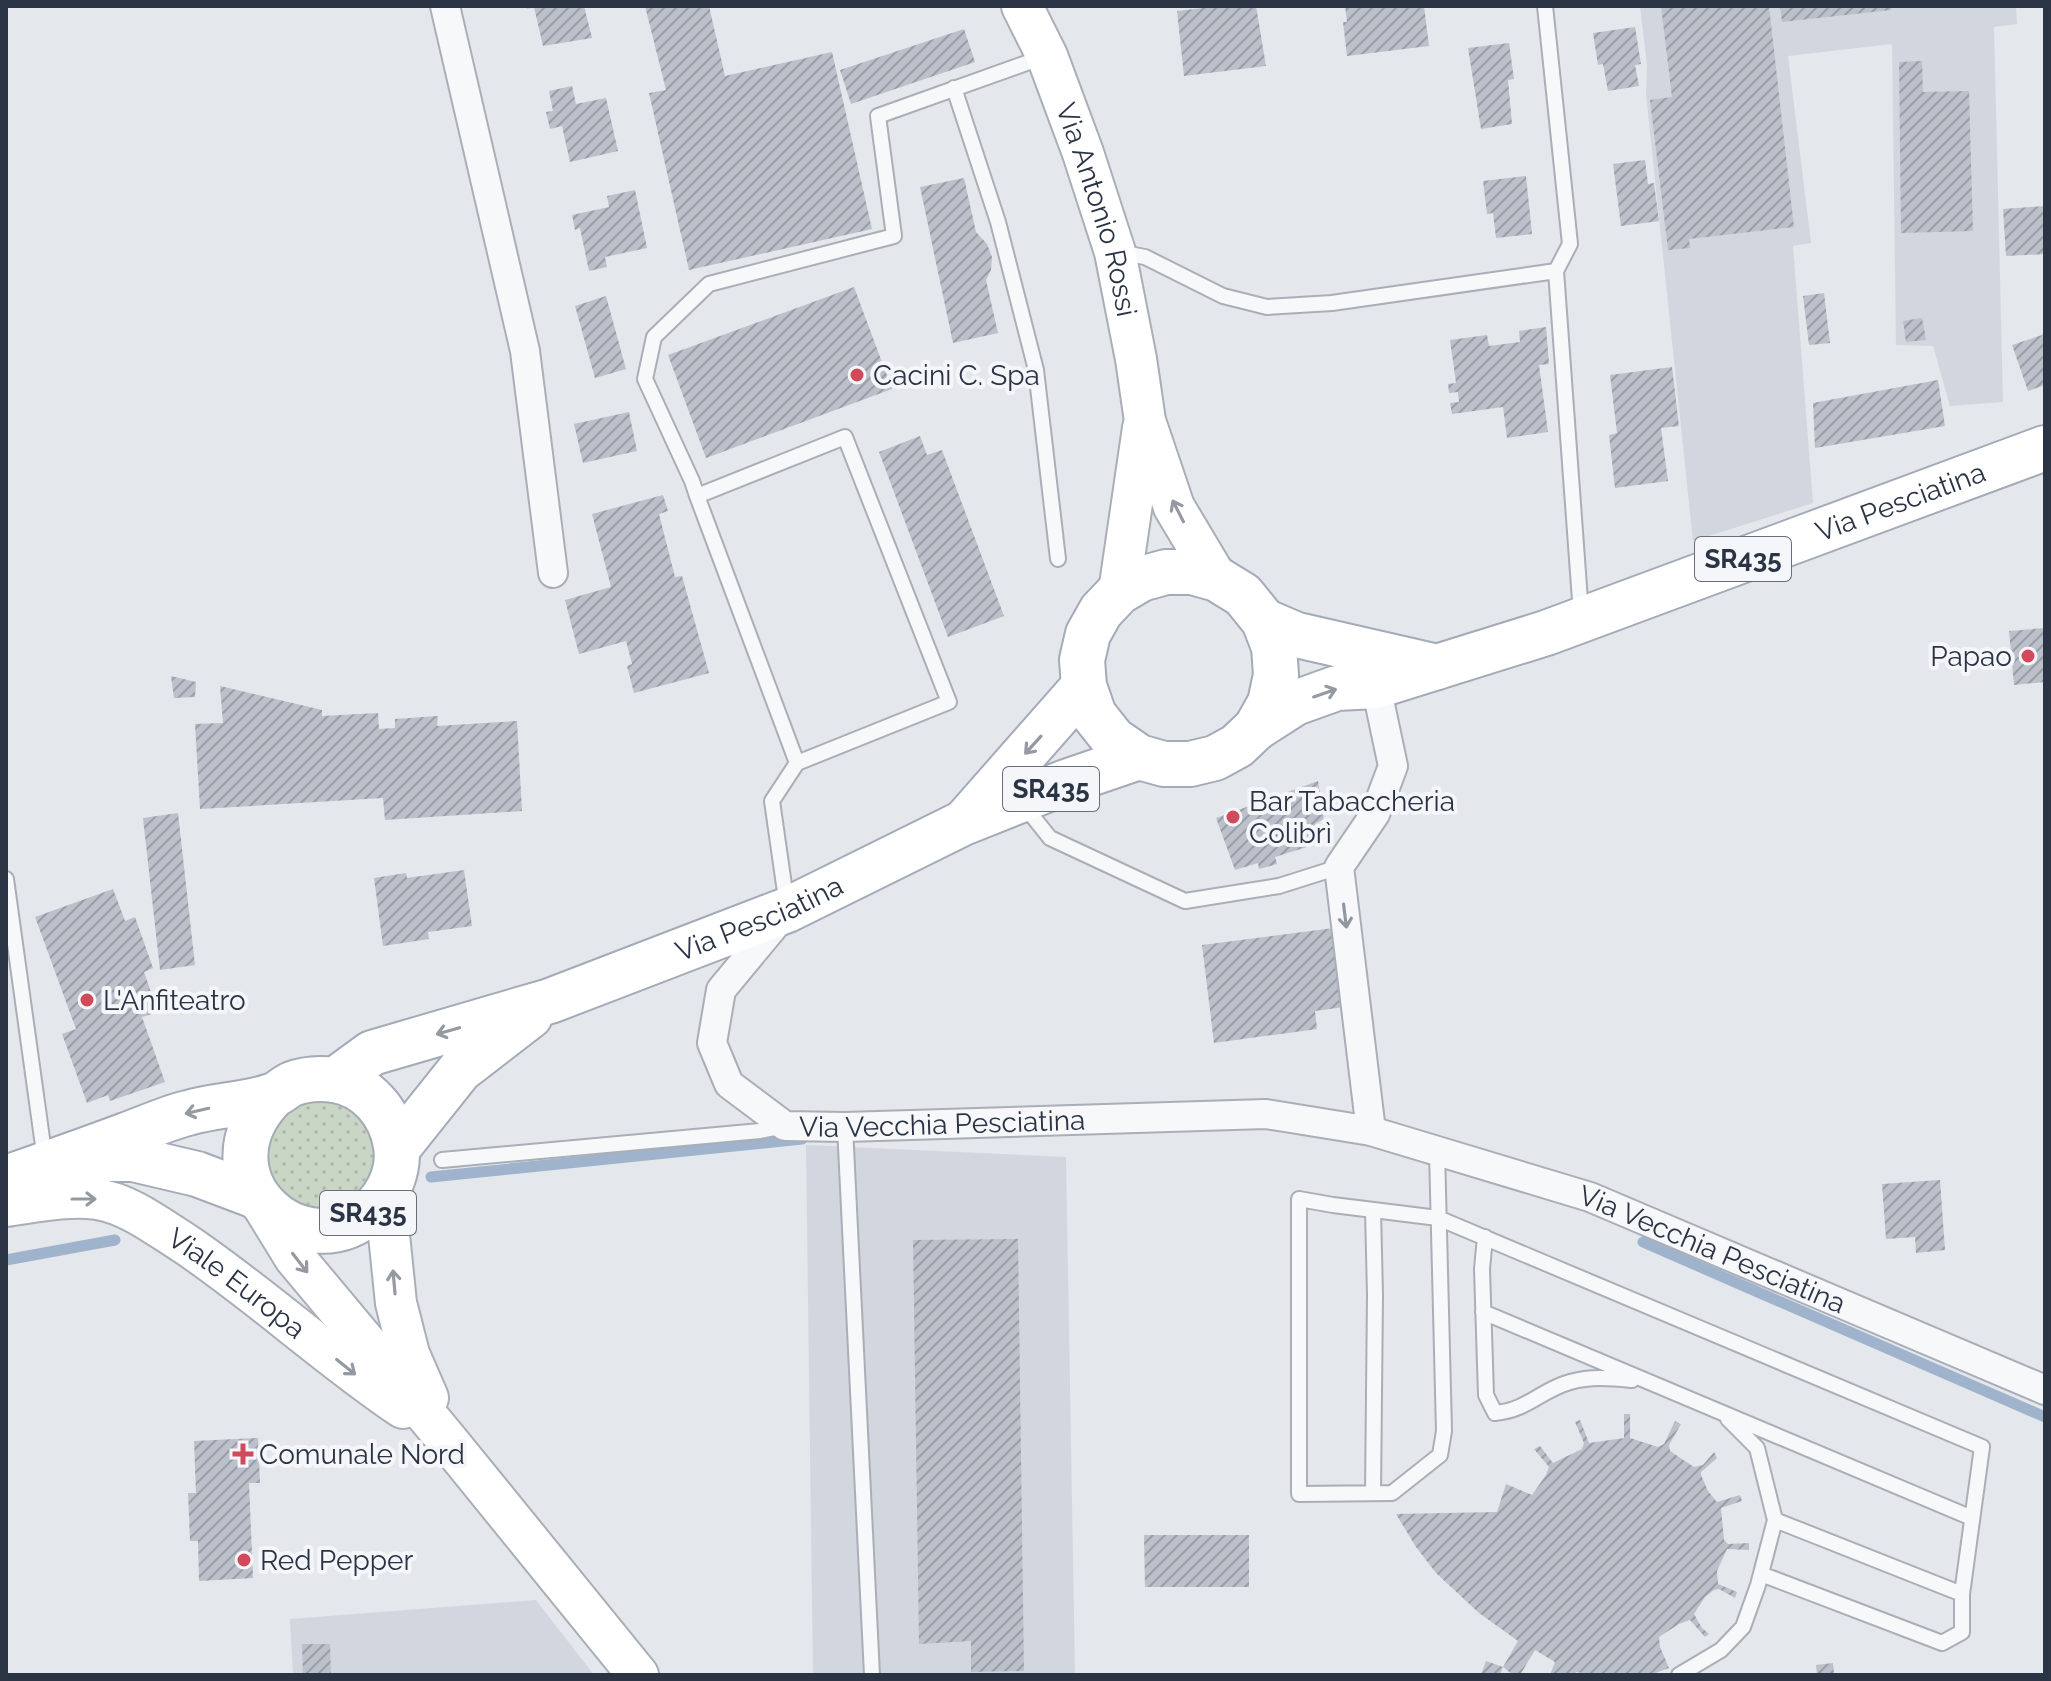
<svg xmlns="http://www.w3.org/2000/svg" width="2051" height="1681" font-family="Raleway,sans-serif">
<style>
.built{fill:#d2d6de}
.grass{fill:url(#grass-dots)}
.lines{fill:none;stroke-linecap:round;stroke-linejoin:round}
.stream{stroke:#9fb4cc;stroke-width:11}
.building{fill:url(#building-hatch)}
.lane-casing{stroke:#a9aeb7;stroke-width:18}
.street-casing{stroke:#a9aeb7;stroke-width:32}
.secondary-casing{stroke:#a9aeb7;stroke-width:44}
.primary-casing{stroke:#a3abb8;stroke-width:48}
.lane{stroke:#f7f8fa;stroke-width:14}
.street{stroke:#f7f8fa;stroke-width:28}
.secondary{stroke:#fff;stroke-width:40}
.primary{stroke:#fff;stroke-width:44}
.oneway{stroke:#959aa2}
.oneway2{stroke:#9196a0}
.poi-dot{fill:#d1495b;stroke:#f4f6f9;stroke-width:3}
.labels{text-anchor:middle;stroke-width:8;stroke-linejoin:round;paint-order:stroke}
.shield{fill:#f4f6f9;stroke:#676e7b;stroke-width:2}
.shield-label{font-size:26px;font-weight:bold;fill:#2b3445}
.street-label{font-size:28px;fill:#2b3445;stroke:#f4f6f9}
.poi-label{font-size:28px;fill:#2b3445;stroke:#f4f6f9;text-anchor:start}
</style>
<defs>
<pattern id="grass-dots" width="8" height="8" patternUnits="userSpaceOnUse" patternTransform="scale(2)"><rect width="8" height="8" fill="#c9d6c5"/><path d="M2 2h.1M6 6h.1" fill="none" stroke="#adb8ab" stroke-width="1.8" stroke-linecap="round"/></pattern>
<pattern id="building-hatch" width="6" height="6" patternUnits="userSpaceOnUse" patternTransform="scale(2)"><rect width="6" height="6" fill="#bbc0ca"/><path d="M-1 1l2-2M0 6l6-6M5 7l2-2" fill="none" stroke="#989da6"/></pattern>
</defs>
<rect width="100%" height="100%" fill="#e4e7ec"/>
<path class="built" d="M1640,6H2016L2017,24L1994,27L2003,402L1950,406L1933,346L1896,345L1892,44L1788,56L1811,243L1793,246L1813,503L1693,541L1646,94L1647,65Z
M806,1145L1066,1157L1075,1675H813Z
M536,1600L594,1675H293L290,1619Z"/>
<path class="grass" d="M314,1099C327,1100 339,1101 351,1109C376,1126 386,1169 364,1193C357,1201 342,1207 332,1213L279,1200L261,1147L267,1129L296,1104Z"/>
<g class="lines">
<path class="stream" d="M431,1177L802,1139
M1643,1242L2045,1417
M6,1260L115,1240"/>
</g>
<path class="building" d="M526,6H584L592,38L543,46L534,7L527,9Z
M645,6H709L725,76L832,52L872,229L689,270L649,93L666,90Z
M1220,6H1256L1266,66L1184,76L1177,11Z
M1345,6H1424L1429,46L1347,56L1343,22H1347Z
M1661,6H1769L1794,227L1689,239L1690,248L1668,250L1650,100L1672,97Z
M1780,6H1891V10L1782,22Z
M1635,27L1641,64L1635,65L1639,86L1608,91L1603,64L1598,65L1593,33Z
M964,29L975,62L851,104L840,70Z
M1509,43L1514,79L1508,80L1512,124L1481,129L1468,48Z
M1922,61L1923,92L1969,91L1973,231L1901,233L1899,62Z
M572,86L576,104L606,98L618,151L570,162L562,126L550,129L546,112L553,111L549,91Z
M1645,160L1648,184L1654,183L1659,221L1621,226L1613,164Z
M1526,176L1532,234L1496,238L1493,213L1487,214L1483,181Z
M964,178L976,232L987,244L992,257L991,270L986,280L998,333L953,343L920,187Z
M635,190L647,248L605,257L607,267L589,271L580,228L575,230L572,215L609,207L607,196Z
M2045,206V254L2006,256L2003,209Z
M854,287L892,389L706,458L668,355Z
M1824,293L1830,343L1809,345L1803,296Z
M606,296L626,369L595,378L575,306Z
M1922,318L1926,340L1906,342L1903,321Z
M1546,327L1549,364L1539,365L1548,432L1507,438L1503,407L1452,414L1450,403L1459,402L1458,392L1449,393L1448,384L1456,383L1450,340L1487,335L1489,346L1520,342L1519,331Z
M2045,334V385L2028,391L2012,345Z
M1672,367L1679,426L1661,428L1668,481L1615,488L1609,435L1617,433L1610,375Z
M1938,380L1945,426L1815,448L1813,403Z
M629,412L637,451L583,463L574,424Z
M920,436L927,455L942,450L1004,616L948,637L879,452Z
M663,495L668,511L659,514L675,577L682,576L709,673L634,693L627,666L632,664L626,641L579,654L565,600L611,587L592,514Z
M2045,628V682L2014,685L2009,631Z
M171,676L196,682L195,697L174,698Z
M220,686L322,710V716L378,713L379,729L395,728V719L438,716L437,726L517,721L522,811L385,820L383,798L200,809L195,724L223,723Z
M1318,781L1324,819L1315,824L1323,842L1275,857L1277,864L1259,869L1258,863L1235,870L1216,818Z
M178,813L195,965L160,970L143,818Z
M464,870L472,926L428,932L429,939L383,946L374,878L406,873L407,878Z
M113,889L125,921L135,917L153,968L144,972L158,1012L142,1017L165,1082L110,1101L108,1095L87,1103L62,1034L76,1029L35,917Z
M1334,928L1344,1007L1315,1011L1317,1029L1214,1043L1202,945Z
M1940,1180L1945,1250L1916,1253L1915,1237L1886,1239L1882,1184Z
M1018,1239L1024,1671L971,1672V1641L919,1644L913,1240Z
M1624,1414H1630V1438L1658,1447L1664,1444L1675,1421L1681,1424L1669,1445L1670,1451L1694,1467L1703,1465L1714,1452L1717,1458L1701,1472V1475L1708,1491L1717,1502L1740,1495L1742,1501L1721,1508L1724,1540L1728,1544L1749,1543V1550L1727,1549L1717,1571L1718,1584L1737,1592L1735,1598L1719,1589L1714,1590L1705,1597L1694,1614L1702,1628L1709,1634L1705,1637L1690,1620L1679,1624L1659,1637L1660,1647L1669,1668L1650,1675H1594L1576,1672L1575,1675H1550L1555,1662L1535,1650L1520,1675H1513L1503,1667L1500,1675H1481L1486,1661L1503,1667L1518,1641L1479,1613L1436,1573L1416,1547L1396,1514L1497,1512L1506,1484L1532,1495L1546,1475L1549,1467L1534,1449L1540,1446L1553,1463L1582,1449L1584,1443L1575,1422L1580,1420L1589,1443L1624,1438Z
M258,1438L260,1483H249L253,1578L199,1581L198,1541H190L188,1493H196L194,1441Z
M1144,1535H1249V1587H1145Z
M302,1644H330L331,1675H303Z
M1833,1663L1834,1675H1817L1816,1665Z"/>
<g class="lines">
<defs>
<path id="lane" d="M1545,6L1570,244L1556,271L1581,614
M954,88L998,222L1036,370L1058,559
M1118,252L1145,257L1223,296L1267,307L1332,303L1556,271
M697,496L845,437L949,702L797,763L697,496L692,481L645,379L654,337L709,284L894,236L878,116L1046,56
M1022,803L1050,838L1185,901L1279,886L1339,867
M6,879L45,1160
M787,906L772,801L797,763
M845,1127L872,1675
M1437,1151L1444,1431L1440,1455L1392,1493L1299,1494V1199L1333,1205L1438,1218L1982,1447L1962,1594V1632L1942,1643L1761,1574
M442,1160L760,1131L785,1126
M1373,1210L1375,1295L1373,1493
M1485,1237L1482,1269L1486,1395L1495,1413C1528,1410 1541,1390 1570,1382C1591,1376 1611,1378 1632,1380
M1483,1312L1972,1518
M1775,1520L1962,1594
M1679,1675L1721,1650L1743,1627L1758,1585L1775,1520L1757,1448L1728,1419"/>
<g id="street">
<path d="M445,6L525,351L553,573"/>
<path id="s1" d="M784,914L721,990L712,1043L729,1084L785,1126L845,1127L1266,1114L1371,1131L1590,1197L2045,1390"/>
<path d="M1371,1131L1339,867L1375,814L1393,766L1376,686"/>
</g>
<g id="secondary">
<path id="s2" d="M1022,6L1047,56L1083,153L1115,252L1136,359L1145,421L1174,507L1217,579"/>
<path d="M1119,592L1143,428"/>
<path d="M385,1196L396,1303L409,1354L428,1398"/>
<path d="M260,1201L295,1258L443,1435L638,1675"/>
<path id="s3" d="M6,1206C35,1202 67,1195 97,1199C129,1204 157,1226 184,1243C260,1294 327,1357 403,1408"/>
</g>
<g id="primary">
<path d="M1264,621L1297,635L1437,667"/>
<path id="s4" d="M1256,728L1295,703L1337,688L1376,686L1546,633L2045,448"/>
<path d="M967,819L1084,686"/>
<path id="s5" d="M335,1080L372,1053L550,1001L787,910L963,823L1066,782L1139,757L1164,764H1190L1215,758L1237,746L1256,728L1270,703L1276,675L1274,647L1264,621L1243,595L1217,579L1192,572H1166L1141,579L1119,592L1101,611L1088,634L1082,660L1084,686L1094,715L1113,739L1139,757"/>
<path d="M397,1149L460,1070L530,1016"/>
<path d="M83,1159H133L197,1174L258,1197"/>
<path d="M6,1178C46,1164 86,1150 126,1135C146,1128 167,1118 188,1113C215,1105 245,1105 271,1096C279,1094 285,1087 292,1084C305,1079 320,1078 334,1080C367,1085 391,1113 396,1146C400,1169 389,1195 371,1211C303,1273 194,1177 273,1096"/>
</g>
</defs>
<use href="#lane" class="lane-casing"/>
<use href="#street" class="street-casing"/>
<use href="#secondary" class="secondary-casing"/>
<use href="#primary" class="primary-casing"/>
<use href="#lane" class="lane"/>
<use href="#street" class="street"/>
<use href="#secondary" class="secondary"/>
<use href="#primary" class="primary"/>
</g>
<defs><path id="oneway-shaft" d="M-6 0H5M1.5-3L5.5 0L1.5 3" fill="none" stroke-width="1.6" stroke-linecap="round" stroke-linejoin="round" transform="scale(2)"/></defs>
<g class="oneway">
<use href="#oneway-shaft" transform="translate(1178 511) rotate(-117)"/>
<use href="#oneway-shaft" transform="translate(1325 693) rotate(-19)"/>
<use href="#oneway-shaft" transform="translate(1033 745) rotate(132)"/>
<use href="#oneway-shaft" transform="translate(448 1031) rotate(164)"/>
<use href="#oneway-shaft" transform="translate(197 1111) rotate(167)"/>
<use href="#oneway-shaft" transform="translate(84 1199)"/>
<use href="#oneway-shaft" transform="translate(300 1263) rotate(52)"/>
<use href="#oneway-shaft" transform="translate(394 1282) rotate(-95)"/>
<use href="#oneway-shaft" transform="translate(346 1367) rotate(39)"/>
</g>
<use class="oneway2" href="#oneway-shaft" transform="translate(1345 916) rotate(83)"/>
<g class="poi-dot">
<circle cx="857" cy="375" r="8"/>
<circle cx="2028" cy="656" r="8"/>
<circle cx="1233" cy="817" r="8"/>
<circle cx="87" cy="1000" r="8"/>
<path d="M239 1442h8v8h8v8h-8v8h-8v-8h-8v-8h8z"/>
<circle cx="244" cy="1560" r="8"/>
</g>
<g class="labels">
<g class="shield">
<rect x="1695" y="537" width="96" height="44" rx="6"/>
<rect x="1003" y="767" width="96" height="44" rx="6"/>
<rect x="320" y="1191" width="96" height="44" rx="6"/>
</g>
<g class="shield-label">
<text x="1743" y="568">SR435</text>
<text x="1051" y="798">SR435</text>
<text x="368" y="1222">SR435</text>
</g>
<g class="street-label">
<text dy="10" stroke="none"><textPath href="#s2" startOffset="218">Via Antonio Rossi</textPath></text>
<text dy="10" stroke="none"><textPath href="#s4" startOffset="686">Via Pesciatina</textPath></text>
<text dy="10" stroke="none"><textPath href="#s5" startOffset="456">Via Pesciatina</textPath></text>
<text dy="10" stroke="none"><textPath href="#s1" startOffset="424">Via Vecchia Pesciatina</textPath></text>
<text dy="10" stroke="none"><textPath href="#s1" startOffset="1216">Via Vecchia Pesciatina</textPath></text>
<text dy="10" stroke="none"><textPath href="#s3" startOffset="256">Viale Europa</textPath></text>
</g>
<g class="poi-label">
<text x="873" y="385">Cacini C. Spa</text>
<text x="2012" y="666" text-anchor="end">Papao</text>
<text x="1249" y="811">Bar Tabaccheria<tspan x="1249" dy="32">Colibrì</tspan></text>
<text x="103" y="1010">L'Anfiteatro</text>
<text x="259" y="1464">Comunale Nord</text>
<text x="260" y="1570">Red Pepper</text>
</g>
</g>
<rect width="2051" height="1681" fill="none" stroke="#2b3445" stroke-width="16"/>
</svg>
